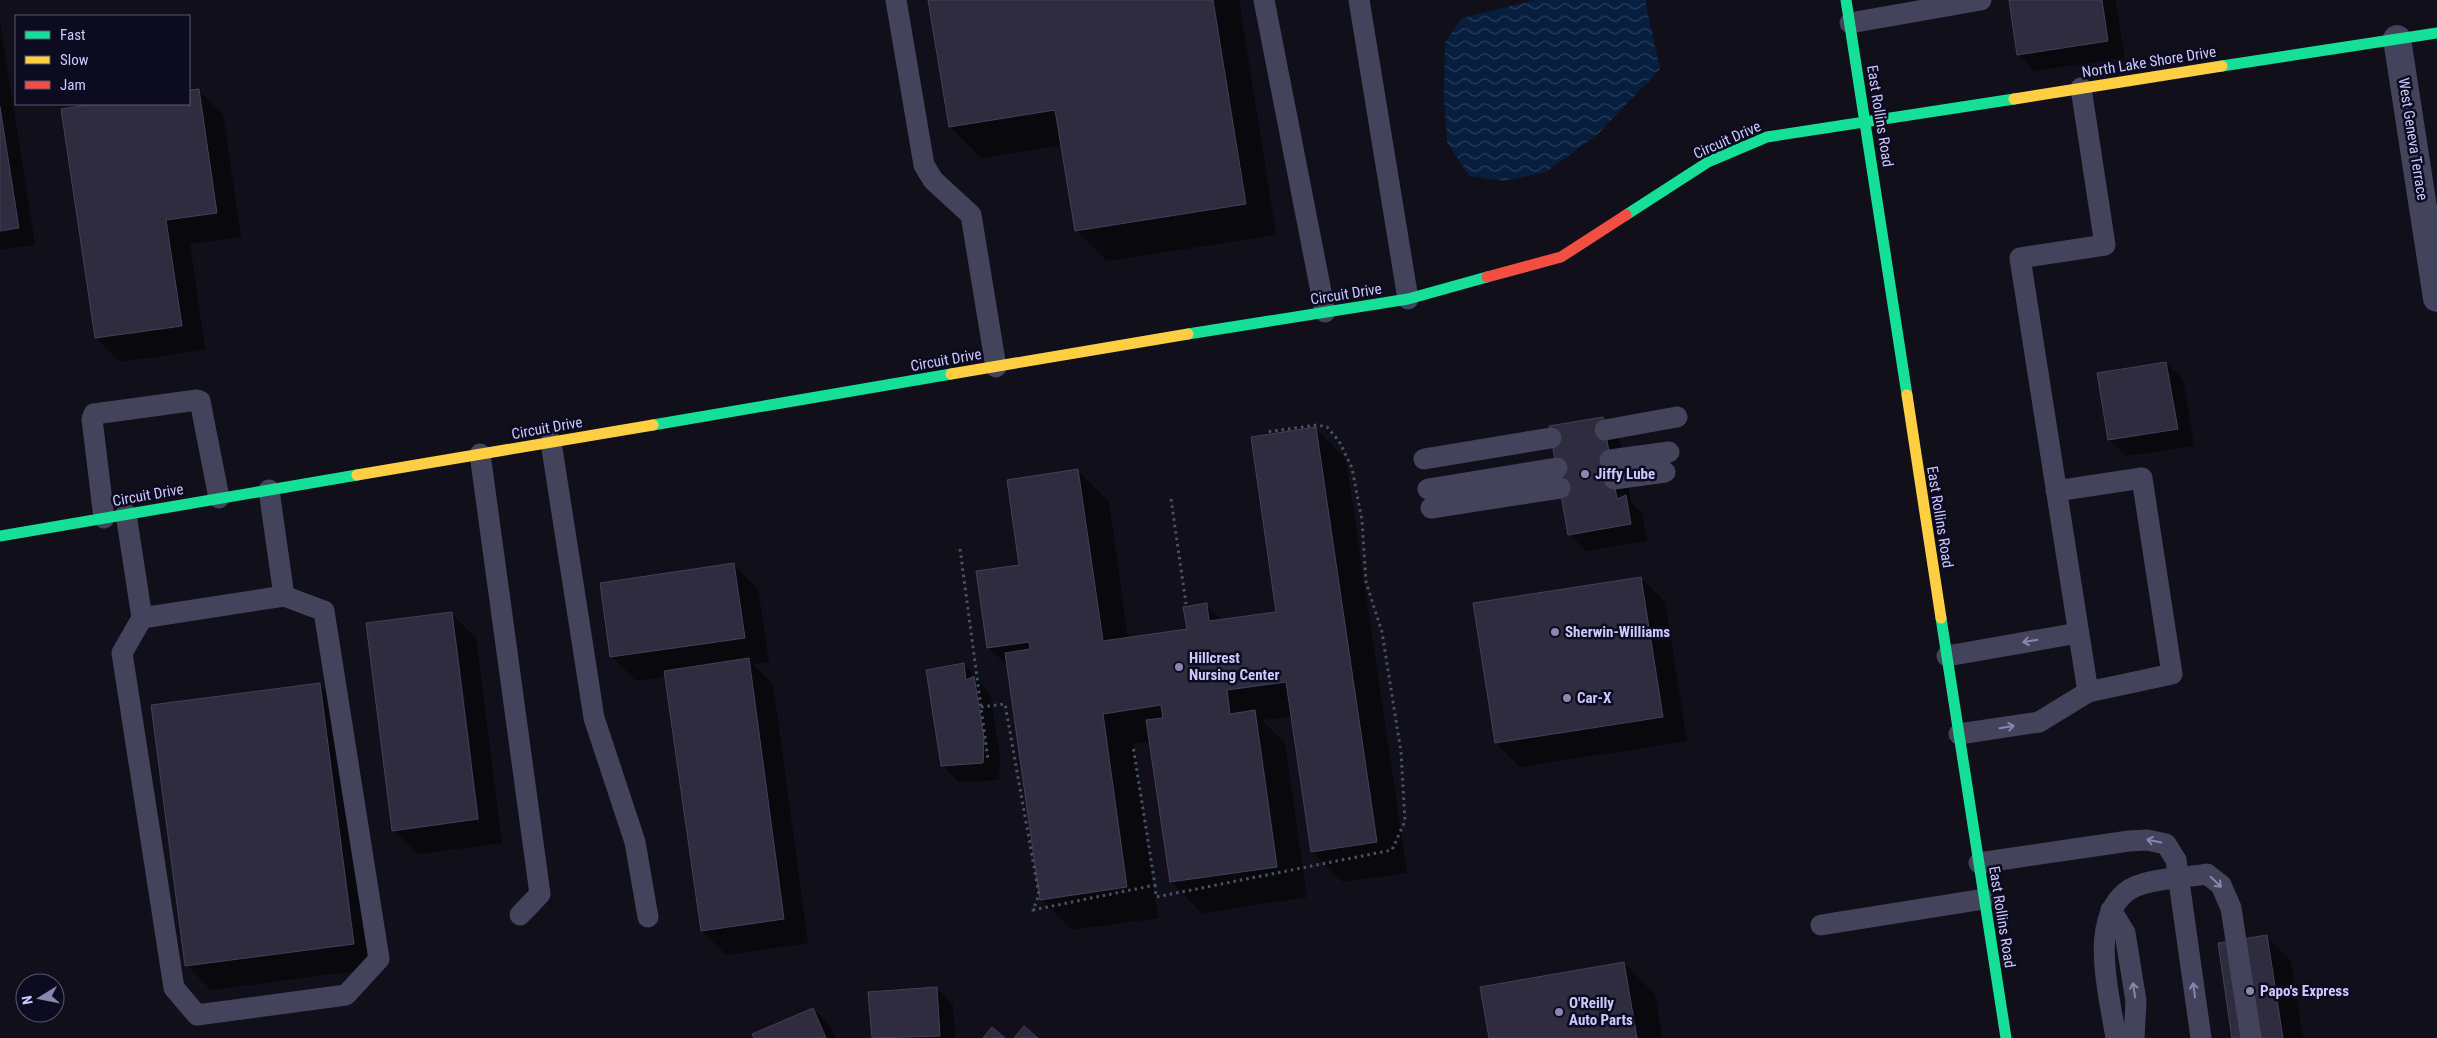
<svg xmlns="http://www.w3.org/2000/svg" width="2437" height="1038" font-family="'Roboto Condensed',sans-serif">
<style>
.water{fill:url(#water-waves)}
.shadow{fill:#0007;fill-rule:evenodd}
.building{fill:#2e2c3e;stroke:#434059}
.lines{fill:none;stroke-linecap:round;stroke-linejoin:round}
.path{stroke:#435663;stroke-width:3;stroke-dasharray:2.5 4;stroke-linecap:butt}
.lane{stroke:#43445c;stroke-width:21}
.street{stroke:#43445c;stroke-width:28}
.fast{stroke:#16e098;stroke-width:11}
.slow{stroke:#ffcf43;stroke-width:11}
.jam{stroke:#f24e42;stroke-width:11}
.oneway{stroke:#8886ae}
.poi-dot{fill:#8a88af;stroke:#0d0b1f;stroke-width:2}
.labels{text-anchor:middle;stroke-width:5;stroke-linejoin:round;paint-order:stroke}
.street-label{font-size:15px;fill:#ccc9ff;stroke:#0d0b1f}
.poi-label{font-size:15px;font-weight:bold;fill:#ccc9ff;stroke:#0d0b1f;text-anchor:start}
</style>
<defs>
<pattern id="water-waves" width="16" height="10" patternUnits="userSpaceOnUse" patternTransform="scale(1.25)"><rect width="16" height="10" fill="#081e3e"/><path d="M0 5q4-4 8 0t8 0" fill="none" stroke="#2b3d5b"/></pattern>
</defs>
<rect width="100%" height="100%" fill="#100f1a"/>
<path class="water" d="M1535,0H1645L1660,69L1598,134L1546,172L1504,181L1469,176L1447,142L1444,96L1445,42L1462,18Z"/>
<path class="shadow" d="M929,0H1239L1276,235L1107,261L1076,230L1062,145L981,158L950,127Z
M2010,0H2115L2125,57L2035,71L2019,54Z
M0,22L35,245L0,250Z
M198,90L223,114L241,237L190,244L205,350L120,362L96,338L63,110L103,104H189V91Z
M2166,363L2183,380L2194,446L2126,456L2109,439Z
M1551,427L1619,435L1631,502L1642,513L1647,541L1586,551L1569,534Z
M1315,428L1346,459L1407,873L1343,882L1312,852L1292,716L1262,720L1285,743L1307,897L1202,913L1171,882L1150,742L1133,744L1158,918L1072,930L1041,899L1008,666L988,647L1021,566L1078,471L1109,502L1128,639L1188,630L1206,605L1222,620L1278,613ZM1258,740L1261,743L1279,873H1277Z
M734,565L758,589L769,662L753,664L773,684L808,943L726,955L702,931L666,676L636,681L611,656Z
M1641,578L1665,602L1687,741L1520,767L1496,743Z
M452,614L476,638L502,843L418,854L393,830ZM454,639H457L480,825H478Z
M964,664L990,694L1000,756L999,780L959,782L942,765Z
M319,685L344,709L378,968L211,990L187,965Z
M2267,937L2291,961L2303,1038H2233Z
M1624,963L1655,994L1662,1038H1490Z
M936,988L953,1005L955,1038H873L869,993Z
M813,1009L830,1026L835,1038H755Z"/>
<path class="building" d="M928,0H1213L1246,204L1075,231L1055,110L949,127Z
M2009,0H2102L2108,41L2017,55Z
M199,89L217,213L166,220L182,326L95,338L61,109L95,104H189V90Z
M0,107L19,228L0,231Z
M2166,362L2178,429L2108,440L2097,373Z
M1603,417L1617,499L1626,495L1631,524L1568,535L1549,426Z
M1316,427L1377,842L1311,852L1286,682L1227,690L1230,714L1255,710L1277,867L1170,882L1146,720L1163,718L1161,705L1103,714L1127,887L1040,900L1005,653L1030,649L1029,642L987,648L976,571L1019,565L1007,480L1078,469L1103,641L1187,629L1183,607L1207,603L1209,621L1276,612L1251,437Z
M734,563L745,638L610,657L600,583Z
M1641,577L1663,717L1495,743L1473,603Z
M452,612L478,819L392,831L366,623Z
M749,658L784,919L701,931L664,671Z
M964,663L966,680L974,676L984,738L983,763L941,766L926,670Z
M320,683L354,944L185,966L151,705Z
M2267,935L2283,1038H2232L2218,943Z
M1624,962L1637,1038H1489L1480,987Z
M937,987L940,1036L872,1038L868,992Z
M813,1008L826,1038H754L752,1034Z
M1024,1026L1038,1038H1014Z
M992,1027L1005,1038H983Z"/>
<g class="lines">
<path class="path" d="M1171,499L1186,604
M960,549L988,760
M981,707L1005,704L1039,895L1033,910L1155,885L1133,746
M1155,885L1156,897L1392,850L1405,821L1401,752L1382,632L1366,582L1362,521L1352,468L1339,441L1327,427L1317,425L1266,432"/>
<path class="lane" d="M896,0L924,165L933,180L971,215L996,367
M1264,0L1325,312
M1359,0L1408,299
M1850,23L1981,0
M2081,88L2105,245L2020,258L2088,692
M1605,430L1677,417
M551,442L594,718L635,842L648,917
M480,454L540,894L520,915
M1424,459L1551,438
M1610,460L1669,452
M1614,479L1665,472
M1428,489L1557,468
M1431,508L1560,488
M126,514L142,618L122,653L174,988L197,1015L346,995L379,959L324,611L284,596L269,490
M104,518L92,419L94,414L197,400L200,401L219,498
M142,618L284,596
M1947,656L2078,633
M1959,734L2039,722L2088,692L2172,674L2142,478L2056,491
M1979,863L2129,841L2147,840L2166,844L2176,860L2201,1038
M2111,910L2125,933L2136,1001L2134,1038
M1821,925L1984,899
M2116,1038C2110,998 2088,922 2126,892C2143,878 2185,878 2207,874L2221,885L2231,908L2251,1038"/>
<path class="street" d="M2397,39L2437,298"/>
<path class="fast" d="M1846,0L1907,395
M2222,66L2437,33
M1626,215L1708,162L1767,137L2014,99
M1188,334L1408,299L1487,277
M653,425L951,374
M0,536L357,475
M1941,618L2006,1038"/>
<path class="slow" d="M2014,99L2222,66
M951,374L1188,334
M1907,395L1941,618
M357,475L653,425"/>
<path class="jam" d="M1487,277L1561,257L1626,215"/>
</g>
<defs><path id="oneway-shaft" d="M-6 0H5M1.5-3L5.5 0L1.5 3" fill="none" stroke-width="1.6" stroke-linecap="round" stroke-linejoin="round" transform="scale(1.25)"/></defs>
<g class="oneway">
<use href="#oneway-shaft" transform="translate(2030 641) rotate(171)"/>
<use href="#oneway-shaft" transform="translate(2007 727) rotate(-9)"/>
<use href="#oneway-shaft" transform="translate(2154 841) rotate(-169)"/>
<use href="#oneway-shaft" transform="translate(2216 882) rotate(44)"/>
<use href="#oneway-shaft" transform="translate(2134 990) rotate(-99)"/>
<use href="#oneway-shaft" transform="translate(2194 990) rotate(-98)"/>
</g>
<g class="poi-dot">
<circle cx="1585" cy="474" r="5"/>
<circle cx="1555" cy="632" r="5"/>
<circle cx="1179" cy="667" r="5"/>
<circle cx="1567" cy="698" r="5"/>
<circle cx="2250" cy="991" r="5"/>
<circle cx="1559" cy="1012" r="5"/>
</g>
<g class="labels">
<g class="street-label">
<text transform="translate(2149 62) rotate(-9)" y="5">North Lake Shore Drive</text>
<text transform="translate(1880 116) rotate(81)" y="5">East Rollins Road</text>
<text transform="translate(2413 139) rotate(81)" y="5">West Geneva Terrace</text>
<text transform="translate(1727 140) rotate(-24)" y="5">Circuit Drive</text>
<text transform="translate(1346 294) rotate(-9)" y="5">Circuit Drive</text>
<text transform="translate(946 360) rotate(-10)" y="5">Circuit Drive</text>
<text transform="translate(547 428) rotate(-10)" y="5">Circuit Drive</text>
<text transform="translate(148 495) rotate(-10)" y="5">Circuit Drive</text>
<text transform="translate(1940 517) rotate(81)" y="5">East Rollins Road</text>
<text transform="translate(2002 917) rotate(81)" y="5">East Rollins Road</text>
</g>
<g class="poi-label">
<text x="1595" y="479">Jiffy Lube</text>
<text x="1565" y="637">Sherwin-Williams</text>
<text x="1189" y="663">Hillcrest<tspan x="1189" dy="17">Nursing Center</tspan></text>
<text x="1577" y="703">Car-X</text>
<text x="2260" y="996">Papo's Express</text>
<text x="1569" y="1008">O'Reilly<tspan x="1569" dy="17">Auto Parts</tspan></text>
</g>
</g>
<rect x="15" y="15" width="175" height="90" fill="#0d0b1f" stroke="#595779"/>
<rect x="25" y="31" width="25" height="8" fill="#16e098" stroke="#595779"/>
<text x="60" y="40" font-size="15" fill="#ccc9ff">Fast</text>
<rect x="25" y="56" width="25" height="8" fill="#ffcf43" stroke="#595779"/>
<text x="60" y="65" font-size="15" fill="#ccc9ff">Slow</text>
<rect x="25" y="81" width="25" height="8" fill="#f24e42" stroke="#595779"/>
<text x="60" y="90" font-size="15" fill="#ccc9ff">Jam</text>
<g transform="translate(40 998) rotate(260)"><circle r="24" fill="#0d0b1f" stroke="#595779"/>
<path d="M0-4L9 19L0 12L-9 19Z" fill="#8a88af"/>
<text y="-8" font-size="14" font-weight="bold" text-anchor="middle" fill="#ccc9ff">N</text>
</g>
</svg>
